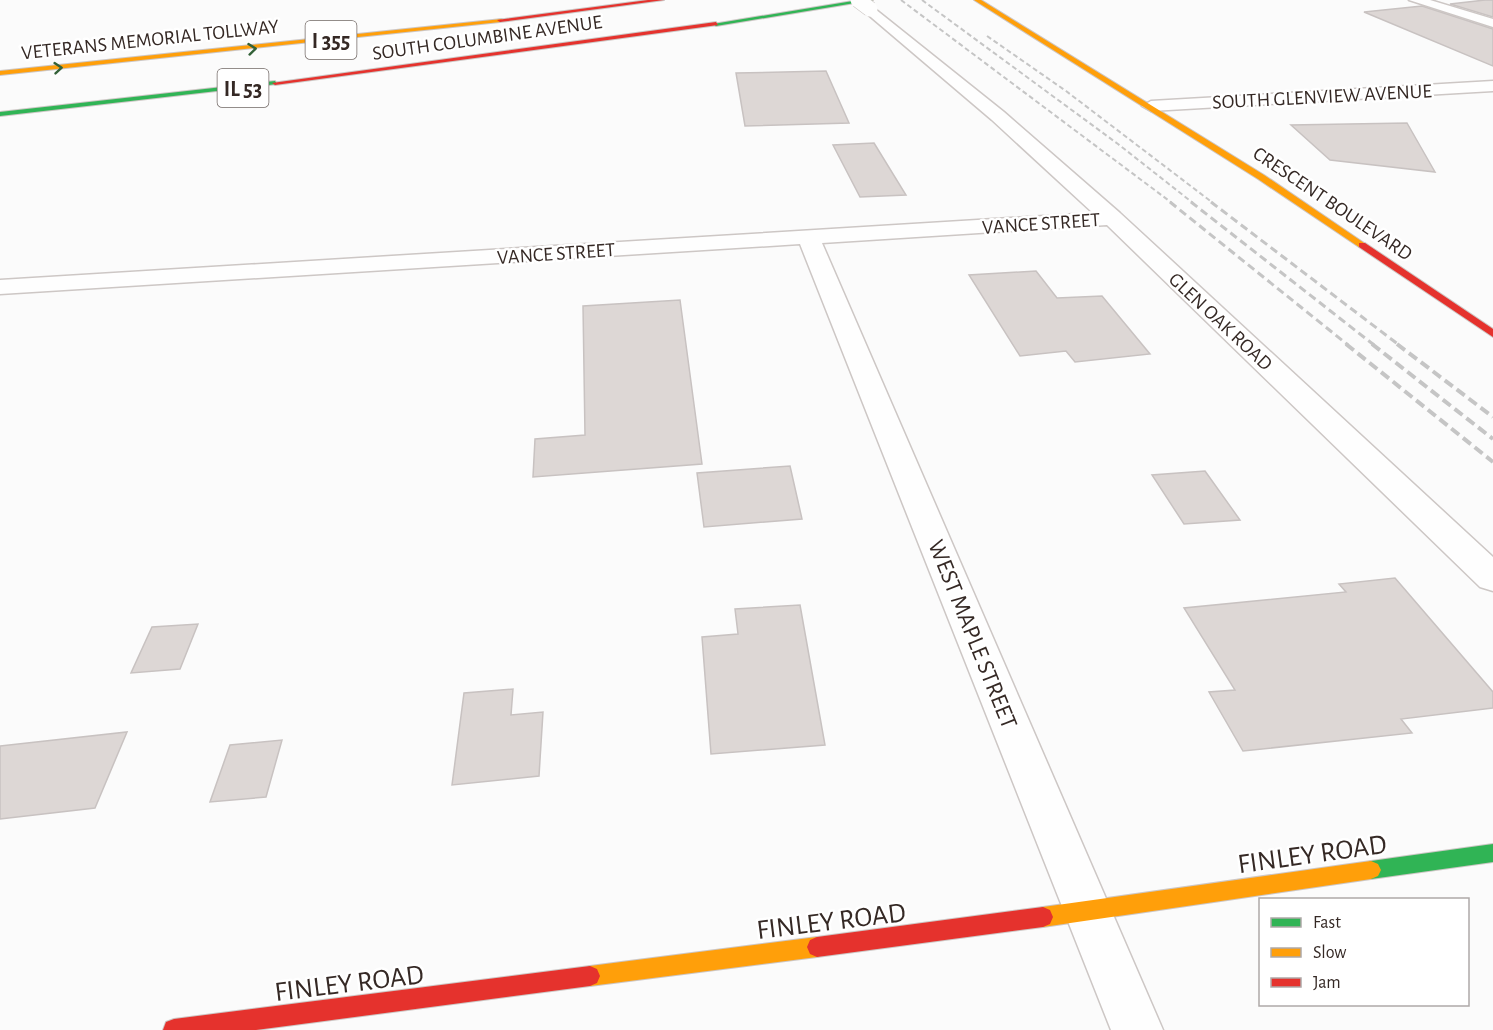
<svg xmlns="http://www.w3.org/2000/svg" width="1493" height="1030" font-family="'Alegreya Sans',sans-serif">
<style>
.building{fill:#ddd7d5;stroke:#c8c2c1;stroke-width:1.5}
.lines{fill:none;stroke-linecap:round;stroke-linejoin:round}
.street-casing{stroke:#cdc7c5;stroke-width:3}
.fast-casing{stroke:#cdc7c5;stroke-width:2}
.slow-casing{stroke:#cdc7c5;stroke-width:2}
.jam-casing{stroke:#cdc7c5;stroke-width:2}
.street{fill:#fefefe;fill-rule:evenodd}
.fast{fill:#30b455;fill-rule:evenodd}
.slow{fill:#ff9f0a;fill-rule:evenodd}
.jam{fill:#e5322d;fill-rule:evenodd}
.rail-far2{stroke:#c5c5c5;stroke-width:2;stroke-dasharray:5 3;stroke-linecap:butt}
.rail-far1{stroke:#c5c5c5;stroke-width:3;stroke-dasharray:8 4.5;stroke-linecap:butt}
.rail{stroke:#c5c5c5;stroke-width:4;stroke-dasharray:10 5;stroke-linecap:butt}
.street-bridge-casing{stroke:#cdc7c5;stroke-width:16;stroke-linecap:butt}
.street-bridge{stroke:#fefefe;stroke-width:15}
.oneway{stroke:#336138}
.labels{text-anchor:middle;stroke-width:5;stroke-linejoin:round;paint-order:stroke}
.far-street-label{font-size:20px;fill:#352925;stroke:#fff}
.shield{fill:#fff;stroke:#726966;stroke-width:1.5}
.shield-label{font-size:22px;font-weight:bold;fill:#352925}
.street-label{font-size:24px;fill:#352925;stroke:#fff}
.near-street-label{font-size:28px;fill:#352925;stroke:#fff}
</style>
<rect width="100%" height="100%" fill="#fbfbfb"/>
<path class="building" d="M1485,0H1493V17L1450,4Z
M1422,6L1493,29V66L1364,12Z
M826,71L849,123L745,126L736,73Z
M1407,123L1435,172L1330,160L1291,125Z
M874,143L906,195L860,197L833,145Z
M1036,271L1057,298L1102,296L1150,354L1075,362L1066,351L1020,356L969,275Z
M680,300L702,464L533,477L535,439L585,435L583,306Z
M790,466L802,519L704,527L697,473Z
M1205,471L1240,520L1184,524L1152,475Z
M1395,578L1493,692V708L1401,719L1412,733L1243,751L1209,692L1235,690L1184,608L1346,592L1339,584Z
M800,605L825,745L711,754L702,637L738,634L735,609Z
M198,624L180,669L131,673L152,627Z
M513,689L511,715L543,712L539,776L452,785L464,693Z
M127,732L95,808L0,819V746Z
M282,740L266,797L210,802L230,745Z"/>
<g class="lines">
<defs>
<path id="street" d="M1409,0H1430L1493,19V27Z
M870,5L1004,112L1120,213L1493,557V591L1480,587L1107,225L822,243L1163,1030H1111L800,244L0,294V280L1093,213L992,120L865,12L863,9Z
M1493,81V91L1151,111L1142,106L1151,101Z"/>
<path id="fast" d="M859,0H873L716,26L713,24Z
M275,81L277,84L0,116V112Z
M1493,844V862L1371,879L1364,876L1361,870L1364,864L1371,861Z"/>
<path id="slow" d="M974,0H981L1264,175L1367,245L1359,247L1258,179Z
M502,19L500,22L0,75V71Z
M1371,861L1378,864L1381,870L1378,876L1371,879L1043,927L1036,924L1033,917L1036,910L1043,907Z
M817,937L824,940L827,947L824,954L817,957L590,986L583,983L580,976L583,969L590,966Z"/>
<path id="jam" d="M648,0H664L500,22L497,20Z
M716,22L718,25L275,85L272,83Z
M1359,243H1365L1493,329V337L1359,247Z
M1043,907L1050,910L1053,917L1050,924L1043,927L817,957L810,954L807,947L810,940L817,937Z
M590,966L597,969L600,976L597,983L590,986L256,1030H163L166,1022L174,1019Z"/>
</defs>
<use href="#street" class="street-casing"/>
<use href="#fast" class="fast-casing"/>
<use href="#slow" class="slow-casing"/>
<use href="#jam" class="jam-casing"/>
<use href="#street" class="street"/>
<use href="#fast" class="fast"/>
<use href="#slow" class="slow"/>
<use href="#jam" class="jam"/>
<path class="rail-far2" d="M901,0L1172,203
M922,0L1118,144L1193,203
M987,36L1066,91L1213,203"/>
<path class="rail-far1" d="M1170,202L1348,345
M1191,202L1374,345
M1211,202L1399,345"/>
<path class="rail" d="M1346,344L1493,462
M1372,344L1493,439
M1397,344L1493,417"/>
<defs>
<path id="street-bridge" d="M858,0L870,9"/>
</defs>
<use href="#street-bridge" class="street-bridge-casing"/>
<use href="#street-bridge" class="street-bridge"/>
</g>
<defs><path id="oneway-chevron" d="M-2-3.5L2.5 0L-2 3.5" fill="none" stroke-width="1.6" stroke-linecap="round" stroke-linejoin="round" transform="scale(1.5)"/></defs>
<g class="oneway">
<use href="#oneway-chevron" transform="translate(252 49) rotate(-6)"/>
<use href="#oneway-chevron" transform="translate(58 68) rotate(-5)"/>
</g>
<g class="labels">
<g class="far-street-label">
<text transform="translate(487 37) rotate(-8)" y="7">SOUTH COLUMBINE AVENUE</text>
<text transform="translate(150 39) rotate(-6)" y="7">VETERANS MEMORIAL TOLLWAY</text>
<text transform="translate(1322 96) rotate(-3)" y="7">SOUTH GLENVIEW AVENUE</text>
<text transform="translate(1333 203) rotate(34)" y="7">CRESCENT BOULEVARD</text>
<text transform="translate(1041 223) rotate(-4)" y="7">VANCE STREET</text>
<text transform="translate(556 253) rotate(-4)" y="7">VANCE STREET</text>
<text transform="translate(1221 321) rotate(43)" y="7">GLEN OAK ROAD</text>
</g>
<g class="shield">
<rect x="305.5" y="21" width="51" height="38" rx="4.5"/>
<rect x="217.5" y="69" width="51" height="38" rx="4.5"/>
</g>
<g class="shield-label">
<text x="331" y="48">I 355</text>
<text x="243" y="96">IL 53</text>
</g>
<g class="street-label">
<text transform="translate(973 634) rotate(68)" y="8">WEST MAPLE STREET</text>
</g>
<g class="near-street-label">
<text transform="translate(1312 853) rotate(-8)" y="10">FINLEY ROAD</text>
<text transform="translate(831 920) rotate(-7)" y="10">FINLEY ROAD</text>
<text transform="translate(349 982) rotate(-7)" y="10">FINLEY ROAD</text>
</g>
</g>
<rect x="1259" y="898" width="210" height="108" fill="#ffffff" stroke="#aea9a8" stroke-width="1.5"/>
<rect x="1271" y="918" width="30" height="9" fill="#30b455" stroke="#aea9a8" stroke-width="1.5"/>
<text x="1313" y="928" font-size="18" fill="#352925">Fast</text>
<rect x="1271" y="948" width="30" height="9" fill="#ff9f0a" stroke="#aea9a8" stroke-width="1.5"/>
<text x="1313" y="958" font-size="18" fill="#352925">Slow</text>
<rect x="1271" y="978" width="30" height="9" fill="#e5322d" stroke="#aea9a8" stroke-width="1.5"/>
<text x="1313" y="988" font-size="18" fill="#352925">Jam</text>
</svg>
